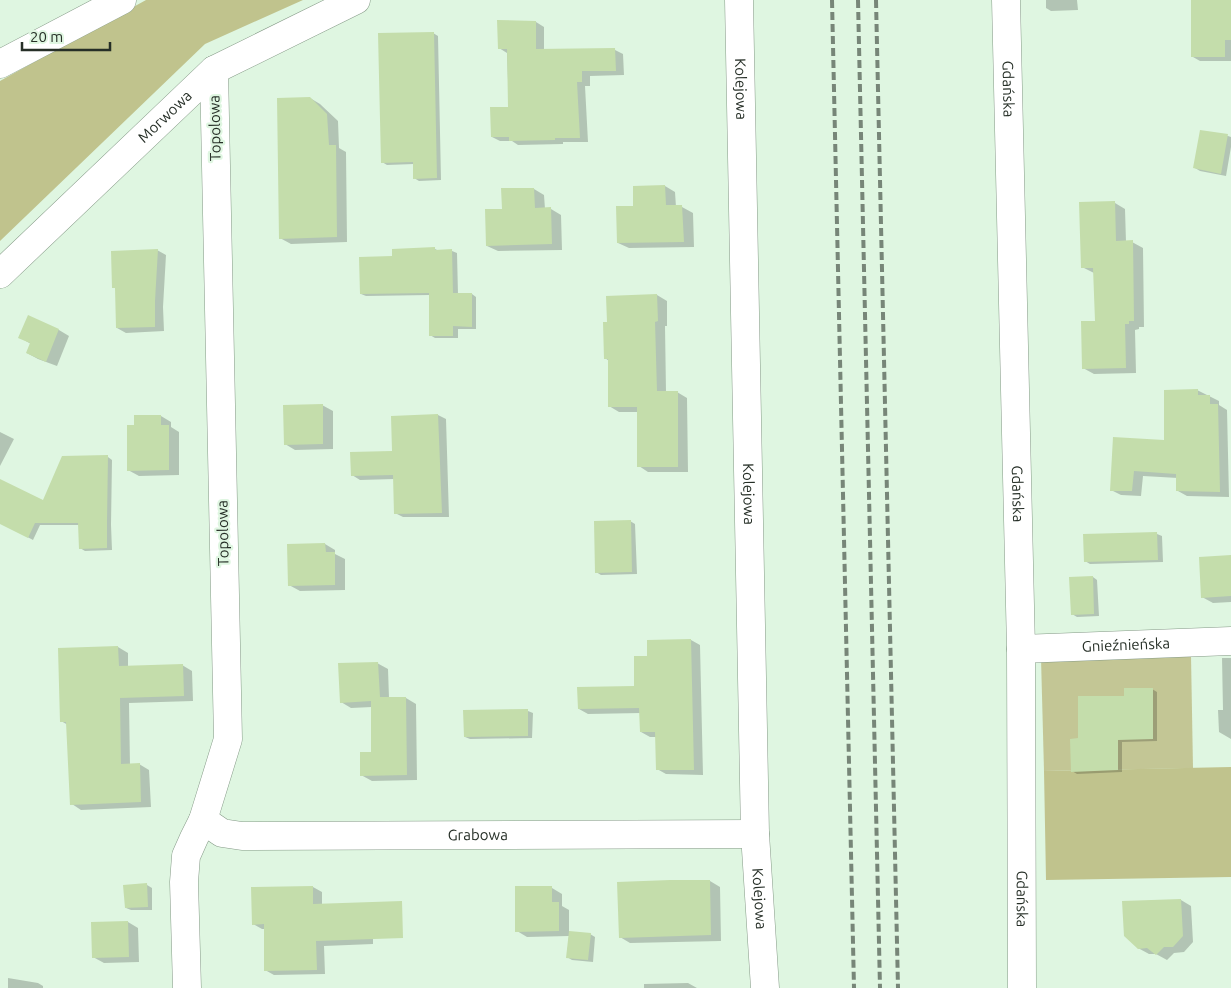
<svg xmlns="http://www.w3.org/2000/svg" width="1231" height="988" font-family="Ubuntu,sans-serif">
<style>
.green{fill:#c3c695}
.forest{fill:#c0c38d}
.shadow{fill:#0003}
.building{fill:#c4ddab}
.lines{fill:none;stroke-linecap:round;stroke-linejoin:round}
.street-casing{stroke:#859a87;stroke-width:29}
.street{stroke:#fff;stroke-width:28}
.rail{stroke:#778678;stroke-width:4;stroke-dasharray:8 4;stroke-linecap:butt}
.labels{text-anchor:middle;stroke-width:4.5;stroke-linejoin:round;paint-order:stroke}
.street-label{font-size:15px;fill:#262f27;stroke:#dff6e1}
</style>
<rect width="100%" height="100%" fill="#dff6e1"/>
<path class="green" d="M1191,656L1193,768L1044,771L1041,658Z"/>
<path class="forest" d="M146,0H303L205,44L0,241V81Z
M1231,767V877L1046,880L1044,771Z"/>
<path class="shadow" d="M1046,0H1077L1078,10L1051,11L1046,8Z
M1193,0H1231V61H1200L1193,57Z
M536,22L544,27V51L615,50L623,54L624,75L590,76V86H585L588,142H563V144L518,145L512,141H500L492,137L509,108L507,53L499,48Z
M433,33L438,36L441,180L419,181L414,178V164L387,165L382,162Z
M310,98L320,104L338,121L339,148L346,152L347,242L291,244L280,238Z
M1201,132L1228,136L1231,137V147L1226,176L1200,171L1195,168Z
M665,186L675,192L676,207H682L693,213L694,247L629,248L618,243L634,207V187Z
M534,189L544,195L545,209H551L561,215L562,250L498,251L487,246L504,210Z
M1115,203L1125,209L1126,242H1132L1143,248L1144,327H1139V329L1135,330L1136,373L1094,374L1083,368L1096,322L1094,273L1082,267Z
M435,249L439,251H452L457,253L458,294H472L476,297V329H458V338H435L430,335V295L366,296L361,294L393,257Z
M157,250L166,255L163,307L164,331L126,333L117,328Z
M657,295L667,301V326H665L666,392H677L687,398L688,472H648L639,466L638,412H619L609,406V361L605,358L608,323Z
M29,317L59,330L69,336L57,366L38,359L27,353L31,344L19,337Z
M1197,390L1219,401V405L1227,410L1229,497L1187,496L1178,491V478L1143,476L1141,496L1121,495L1111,490L1166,442Z
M322,405L333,411V449L295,450L285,444Z
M438,415L446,419L449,517H403L395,513V479L360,480L352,475L393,452Z
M161,416L171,422V427L179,432V475L139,476L128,470L135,426Z
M0,432L14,439L0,466Z
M108,457L112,460L111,525L112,550L85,551L80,548V525H40L33,540L5,525L0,504V481L44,501Z
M630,521L635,524L637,574L601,575L596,572Z
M1157,534L1162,536L1163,562L1090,564L1085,561L1084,535Z
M325,544L335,550V554L345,559V590L300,591L289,585Z
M1231,556V602L1213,603L1202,597Z
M1093,577L1097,580L1099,616L1077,617L1072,614Z
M691,640L700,645L703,775L666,774L657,769V737H650L641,732V713L588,714L579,709L635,688L649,657L648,642Z
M118,647L128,653V667L182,665L192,671L193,701L129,703L130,765L139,764L149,770L151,807L81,810L72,804L68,725L61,721L60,649Z
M1222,658H1231V739L1219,732L1218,710H1223Z
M377,663L388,669L389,698H406L416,704L417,780L372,781L361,775L372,753V707L351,708L341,702Z
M1152,689L1157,692V741L1122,742V772L1077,774L1072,771L1080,739L1125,697Z
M528,711L533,713L532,738L470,739L465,737Z
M710,881L720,887L721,941L630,943L620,937Z
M147,885L152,888V910H131L126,908Z
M313,887L322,892V905L373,909V944L324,946L325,974L274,975L265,970V929H262L253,924Z
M552,888L562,894V906L569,910V932L590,934L595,937L593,962L572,960L567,957L569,936L527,937L517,931Z
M1181,900L1191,906L1193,942L1184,952L1174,953L1167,960L1156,954H1149L1138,948Z
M128,922L138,928L139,962L104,963L93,957Z
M8,978L38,983L43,986V988H8Z
M688,983L697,988H644V984Z"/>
<path class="building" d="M1191,0H1231V40H1225V57H1191Z
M497,20L536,21V49L615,48L616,71H582V82H577L580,138H555V140L509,141V137H491L490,107H508L507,49H498Z
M434,32L437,178L413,179V162L381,163L378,33Z
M310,97L327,114L329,145H336L337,237L279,239L277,98Z
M1200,130L1228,134L1221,174L1193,168Z
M665,185L666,205H682L684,242L617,243L616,206H633V186Z
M501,188H534L535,208L551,207L552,244L486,246L485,209H502Z
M1115,201L1116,241L1133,240L1134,321H1129V324H1125L1126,368L1082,369L1081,321H1095L1093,268H1081L1079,202Z
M435,247V250L452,249L453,293H472V327L453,326V336H429V293L360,294L359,257L392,256V249Z
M158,249L155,301V327L116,328L115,288H112L111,251Z
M657,294L658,321L655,322L657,391H678V467H637V407H608V359H604L603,322H607L606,296Z
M28,315L59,329L46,362L26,353L30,343L18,338Z
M1198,389V395H1210V404H1218L1220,492L1176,491V474L1134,471L1132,491H1110L1113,437L1164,440V390Z
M323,404V444L284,445L283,405Z
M438,414L442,513L394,514L393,475L351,476L350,452L392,451L391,416Z
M134,415H161V425H169V470L127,471V425H134Z
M108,455L107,522V548L79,549L78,523H35L28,538L0,524V479L43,500L62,456Z
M631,520L632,572L595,573L594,521Z
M1157,532L1158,560L1084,562L1083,534Z
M325,543L326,552H335V585L288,586L287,544Z
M1231,555V596L1201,598L1199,557Z
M1093,576L1094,614L1071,615L1069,577Z
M691,639L694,770H656L655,732H640L639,708L578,709L577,687L634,686V656H647V640Z
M118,646L119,666L183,664L184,696L120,698L121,764L140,763L141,802L70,805L66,722H60L58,648Z
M378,662L380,697H406L407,775L360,776V752H371V701L340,703L338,663Z
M1124,688H1153V739L1118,740V770L1071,772L1070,739L1078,738V696H1124Z
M528,709V736L464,737L463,710Z
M670,880H710L711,935L619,938L617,882Z
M147,883L148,907L125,908L123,885Z
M313,886V904L402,901L403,938L316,941L317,970L264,971V924L252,925L251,887Z
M515,886H552V902H559V931L515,932Z
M1181,899L1183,936L1173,947H1164L1156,955L1147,948L1138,949L1124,936L1122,901Z
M128,921L129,957L92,958L91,922Z
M569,931L591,933L588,960L566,958Z"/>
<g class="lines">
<defs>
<g id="street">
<path id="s1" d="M739,0L755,834L765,988"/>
<path id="s2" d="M1006,0L1021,649L1022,988"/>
<path d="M0,64L122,0"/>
<path id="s3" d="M0,274L214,70L356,0"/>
<path id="s4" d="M1021,649L1231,641"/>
<path id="s5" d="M203,820L222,833L242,836L755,834"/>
<path d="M187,988L184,882L186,856L194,838L203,820L228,739L214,70"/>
</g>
</defs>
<use href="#street" class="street-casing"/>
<use href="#street" class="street"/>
<path class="rail" d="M832,0L854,988
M858,0L880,988
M876,0L898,988"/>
</g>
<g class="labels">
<g class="street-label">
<text dy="5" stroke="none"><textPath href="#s1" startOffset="89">Kolejowa</textPath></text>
<text dy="5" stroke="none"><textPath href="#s2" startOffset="89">Gdańska</textPath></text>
<text dy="5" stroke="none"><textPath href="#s3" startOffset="228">Morwowa</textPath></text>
<text transform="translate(215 128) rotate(-91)" y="5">Topolowa</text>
<text dy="5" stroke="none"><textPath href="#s1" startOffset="494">Kolejowa</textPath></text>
<text dy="5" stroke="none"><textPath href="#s2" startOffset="494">Gdańska</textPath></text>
<text transform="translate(223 533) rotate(-91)" y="5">Topolowa</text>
<text dy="5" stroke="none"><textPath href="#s4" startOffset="105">Gnieźnieńska</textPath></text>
<text dy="5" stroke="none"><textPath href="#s5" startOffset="279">Grabowa</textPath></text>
<text dy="5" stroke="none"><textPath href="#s1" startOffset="899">Kolejowa</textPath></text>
<text dy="5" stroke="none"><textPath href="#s2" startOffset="899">Gdańska</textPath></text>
</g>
</g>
<path d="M22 42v8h88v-8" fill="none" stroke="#262f27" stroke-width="2.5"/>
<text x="30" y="42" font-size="15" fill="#262f27" stroke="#dff6e1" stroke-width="4" paint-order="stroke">20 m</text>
</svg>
